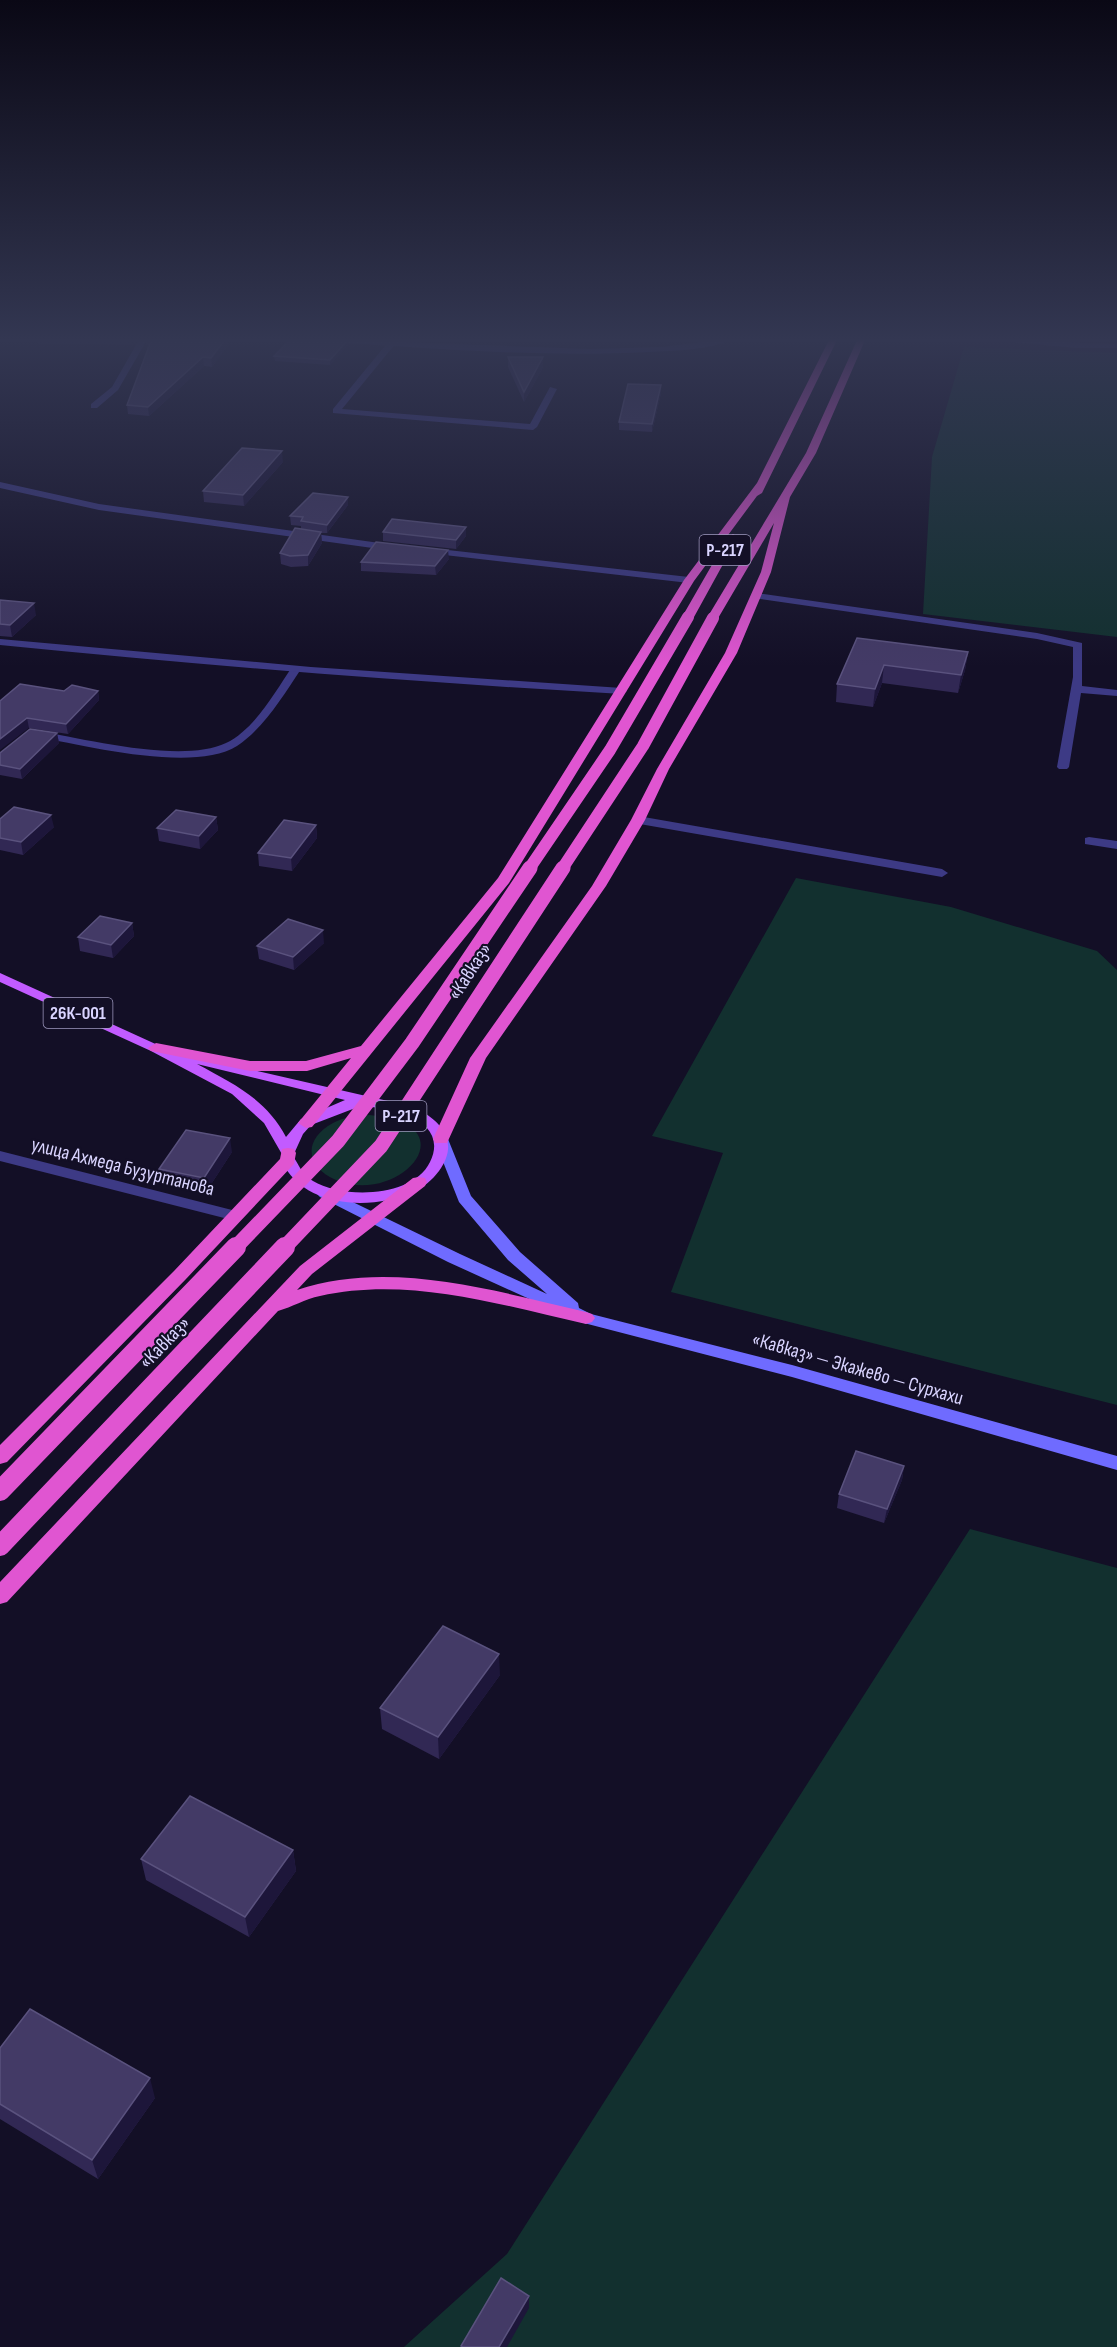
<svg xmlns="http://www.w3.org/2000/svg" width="1117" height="2347" font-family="'Sofia Sans Condensed',sans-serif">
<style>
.green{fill:#12302f}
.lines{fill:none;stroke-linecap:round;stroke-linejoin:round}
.service{fill:#3d3a85;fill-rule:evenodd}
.minor{fill:#3d3a85;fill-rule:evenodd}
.secondary{fill:#6f6bff;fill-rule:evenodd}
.primary{fill:#c25bff;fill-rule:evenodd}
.trunk{fill:#e055d1;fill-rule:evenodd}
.trunk-bridge-far2{stroke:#e055d1;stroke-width:12}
.trunk-bridge-far1{stroke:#e055d1;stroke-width:15}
.trunk-bridge{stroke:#e055d1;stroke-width:20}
.wall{fill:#312854}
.shaded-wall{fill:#1d163a}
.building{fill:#433a66;stroke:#5a527e;stroke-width:1.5}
.labels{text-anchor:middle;stroke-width:4.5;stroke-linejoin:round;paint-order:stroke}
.shield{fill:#130f26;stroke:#9e99be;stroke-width:1.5}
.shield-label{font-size:18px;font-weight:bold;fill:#d9d4ff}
.street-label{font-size:20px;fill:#d9d4ff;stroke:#130f26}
</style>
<rect width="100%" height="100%" fill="#130f26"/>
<path class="green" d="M964,347L1117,353V637L923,614L932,457Z
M796,878L951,907L1097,951L1117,970V1405L671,1292L723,1153L652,1136Z
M369,1115C472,1123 400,1207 336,1180C305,1167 303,1139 333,1123C344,1117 357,1116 369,1115Z
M970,1529L1117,1568V2347H404L507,2254Z"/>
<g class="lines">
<path class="service" d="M140,338H148L118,390L97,408H91V404L112,387Z
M389,341L396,343L342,409L530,424L550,387L557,389L537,427L533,430L333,413V409Z
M756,593L1037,633L1082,643V686L1117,690V696L1081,693L1069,767L1067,769H1059L1057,767L1073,677V647L1037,639L753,598V594Z
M296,666L301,669C283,696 264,728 237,746C194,773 87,746 38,737L32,734L38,731C86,739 182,764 226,743C255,729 275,692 292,667Z
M638,816L942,869L948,873L942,877L634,823L632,820Z
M1089,837L1117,841V849L1085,844V838Z"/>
<path class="minor" d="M295,338L590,349L661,347L734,338C714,350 672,351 649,352C533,358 415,347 299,340Z
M988,338C1031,338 1074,344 1117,344V348H1076L992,340Z
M0,482L99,504L394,545L399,548L394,551L99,510L0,488Z
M430,548L689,577L694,580L689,583L427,553L425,551Z
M0,639L311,667L622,688L627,691L622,694C414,682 207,666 0,645Z
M0,1151L236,1211L244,1216L236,1221L0,1161Z"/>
<path class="secondary" d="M441,1134L448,1139L471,1196L520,1252L578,1303L579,1308L591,1314L792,1365L1117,1456V1470L792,1377L580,1322L448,1262L320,1197L317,1194L325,1189L330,1191L460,1254L547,1294L508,1260L459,1202L434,1139Z"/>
<path class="primary" d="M0,973L184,1057L191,1054L235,1066L414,1107C442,1121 460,1142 439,1171C432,1180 424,1187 414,1192C370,1211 303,1208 281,1160L283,1156L264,1123L232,1094L151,1051L0,982ZM197,1064L345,1100L301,1119L286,1137C266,1099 234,1084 197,1064ZM358,1107C387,1105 451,1119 430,1162C413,1198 342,1199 313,1181C302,1175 299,1165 293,1156L303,1134L311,1125Z"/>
<path class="trunk" d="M830,338H838L762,493L757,496L694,581L509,883L312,1127L306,1128L298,1123L351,1058L307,1071H250L151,1051L148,1048L156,1043L250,1061H306L361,1046L498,878L684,580L757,483Z
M858,338H866L816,453L790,497L771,572L737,653L669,769L645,820L606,886L486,1058L447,1143H435L433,1139L470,1058L592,886L631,820L657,769L725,653L761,572L774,523L717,620H709L707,618L806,453Z
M733,534L738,537L694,617L692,619H684L682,617L728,537Z
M288,1148L294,1149L296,1153L294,1164L186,1279L7,1462L0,1464V1445L174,1271L280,1159L282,1149Z
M419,1177L425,1178L427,1182L425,1186L312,1274L297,1290C390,1259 495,1291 586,1312L592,1314L595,1318L592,1322L586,1324C501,1305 408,1276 320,1296C305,1299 292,1307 278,1311L7,1602L0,1604V1582L300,1266L413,1178Z"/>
<path class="trunk-bridge-far2" d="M529,869L610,750L688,617
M562,869L643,746L713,618"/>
<path class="trunk-bridge-far1" d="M234,1249L338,1141L412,1043L530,868
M283,1249L381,1146L563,868"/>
<path class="trunk-bridge" d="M0,1491L236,1247
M0,1546L285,1247"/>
</g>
<path class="wall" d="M38,338H138L133,345L38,344Z
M145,338H233L212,367L204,366L149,416L128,414L127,405L149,345H146Z
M347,341L348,345L330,365L275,361L274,356Z
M508,357H543V367L524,402L508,367Z
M661,393L652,432L619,430V422Z
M283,462L244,506L204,502L203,491Z
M348,505L327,533H321L322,543L308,566L291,567L281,564L280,553L301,529V526L291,525L290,516Z
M466,527V536L456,549L383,541V532Z
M449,559L436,575L361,571V562Z
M0,600L36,615L12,637L0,636Z
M857,638L968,652L965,670L958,693L882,683L873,707L836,702L837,684Z
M64,691H98L99,700L68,734L29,728L0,701Z
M57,733L59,743L22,779L0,775V753Z
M216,817L218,830L200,849L159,841L157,828Z
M0,819L54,827L23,855L0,850Z
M316,825L317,838L292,871L259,866L258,853Z
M132,923L134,936L113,958L80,951L78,937Z
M324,943L294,970L259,959L257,946Z
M232,1152L206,1192L161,1183L159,1169Z
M904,1466L902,1480L884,1523L837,1508L839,1494Z
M500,1675L439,1759L382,1729L380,1708Z
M293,1850L296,1871L249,1937L146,1880L141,1859Z
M0,2048L155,2098L98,2179L0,2119Z"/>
<path class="shaded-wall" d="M132,338H138L133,345Z
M226,338H233L212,367L211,358Z
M347,341L348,345L330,365V360Z
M203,357L204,366L149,416L148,407Z
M543,357V367L524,402V392Z
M661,385V393L652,432V424Z
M282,451L283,462L244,506L243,495Z
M348,497V505L327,533V525Z
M466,527V536L456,549V540Z
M321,532L322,543L308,566V555Z
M448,550L449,559L436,575L435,566Z
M34,603L36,615L12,637L10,625Z
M968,652L965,670L958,693L961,675Z
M884,665L882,683L873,707L875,689Z
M98,691L99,700L68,734L66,724Z
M27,718L29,728L0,750V739Z
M57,733L59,743L22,779L20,769Z
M51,815L54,827L23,855L21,842Z
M216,817L218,830L200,849L199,836Z
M316,825L317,838L292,871L291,858Z
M132,923L134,936L113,958L111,945Z
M323,930L324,943L294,970L293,957Z
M230,1138L232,1152L206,1192L204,1178Z
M904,1466L902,1480L884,1523L887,1509Z
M499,1654L500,1675L439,1759L438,1737Z
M293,1850L296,1871L249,1937L245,1917Z
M150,2078L155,2098L98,2179L92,2160Z
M529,2296V2308L507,2347H499Z"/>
<path class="building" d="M152,338H226L211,358L203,357L148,407L127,405Z
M292,338H321L347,341L330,360L274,356Z
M508,357H543L524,392Z
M628,384L661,385L652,424L619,422Z
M242,448L282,451L243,495L203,491Z
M313,493L348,497L327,525L301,521L303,517L290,516Z
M392,519L466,527L456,540L383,532Z
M295,528L321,532L308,555L290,556L280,553Z
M376,542L448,550L435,566L361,562Z
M0,600L34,603L10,625L0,624Z
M857,638L968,652L961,675L884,665L875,689L837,684Z
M20,684L64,691L72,685L98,691L66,724L27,718L0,739V701Z
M30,729L57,733L20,769L0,765V753Z
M14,807L51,815L21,842L0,838V819Z
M176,810L216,817L199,836L157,828Z
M284,820L316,825L291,858L258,853Z
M100,916L132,923L111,945L78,937Z
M288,919L323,930L293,957L257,946Z
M186,1130L230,1138L204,1178L159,1169Z
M856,1451L904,1466L887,1509L839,1494Z
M443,1626L499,1654L438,1737L380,1708Z
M190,1796L293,1850L245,1917L141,1859Z
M30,2009L150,2078L92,2160L0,2104V2048Z
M501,2278L529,2296L499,2347H463L461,2346Z"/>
<linearGradient id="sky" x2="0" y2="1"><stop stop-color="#0a0815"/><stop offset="0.51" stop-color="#333752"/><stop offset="1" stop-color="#333752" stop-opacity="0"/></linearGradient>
<rect width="1117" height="667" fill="url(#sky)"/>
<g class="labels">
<g class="shield">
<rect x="699.5" y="535" width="51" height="30" rx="4.5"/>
<rect x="43.5" y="998" width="69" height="30" rx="4.5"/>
<rect x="375.5" y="1101" width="51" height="30" rx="4.5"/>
</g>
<g class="shield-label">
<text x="725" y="556">Р-217</text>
<text x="78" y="1019">26К-001</text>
<text x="401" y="1122">Р-217</text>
</g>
<g class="street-label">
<text transform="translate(469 971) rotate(-57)" y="7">«Кавказ»</text>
<text transform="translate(123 1166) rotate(14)" y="7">улица Ахмеда Бузуртанова</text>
<text transform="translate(164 1342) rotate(-46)" y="7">«Кавказ»</text>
<text transform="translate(858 1368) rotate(16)" y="7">«Кавказ» — Экажево — Сурхахи</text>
</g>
</g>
</svg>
